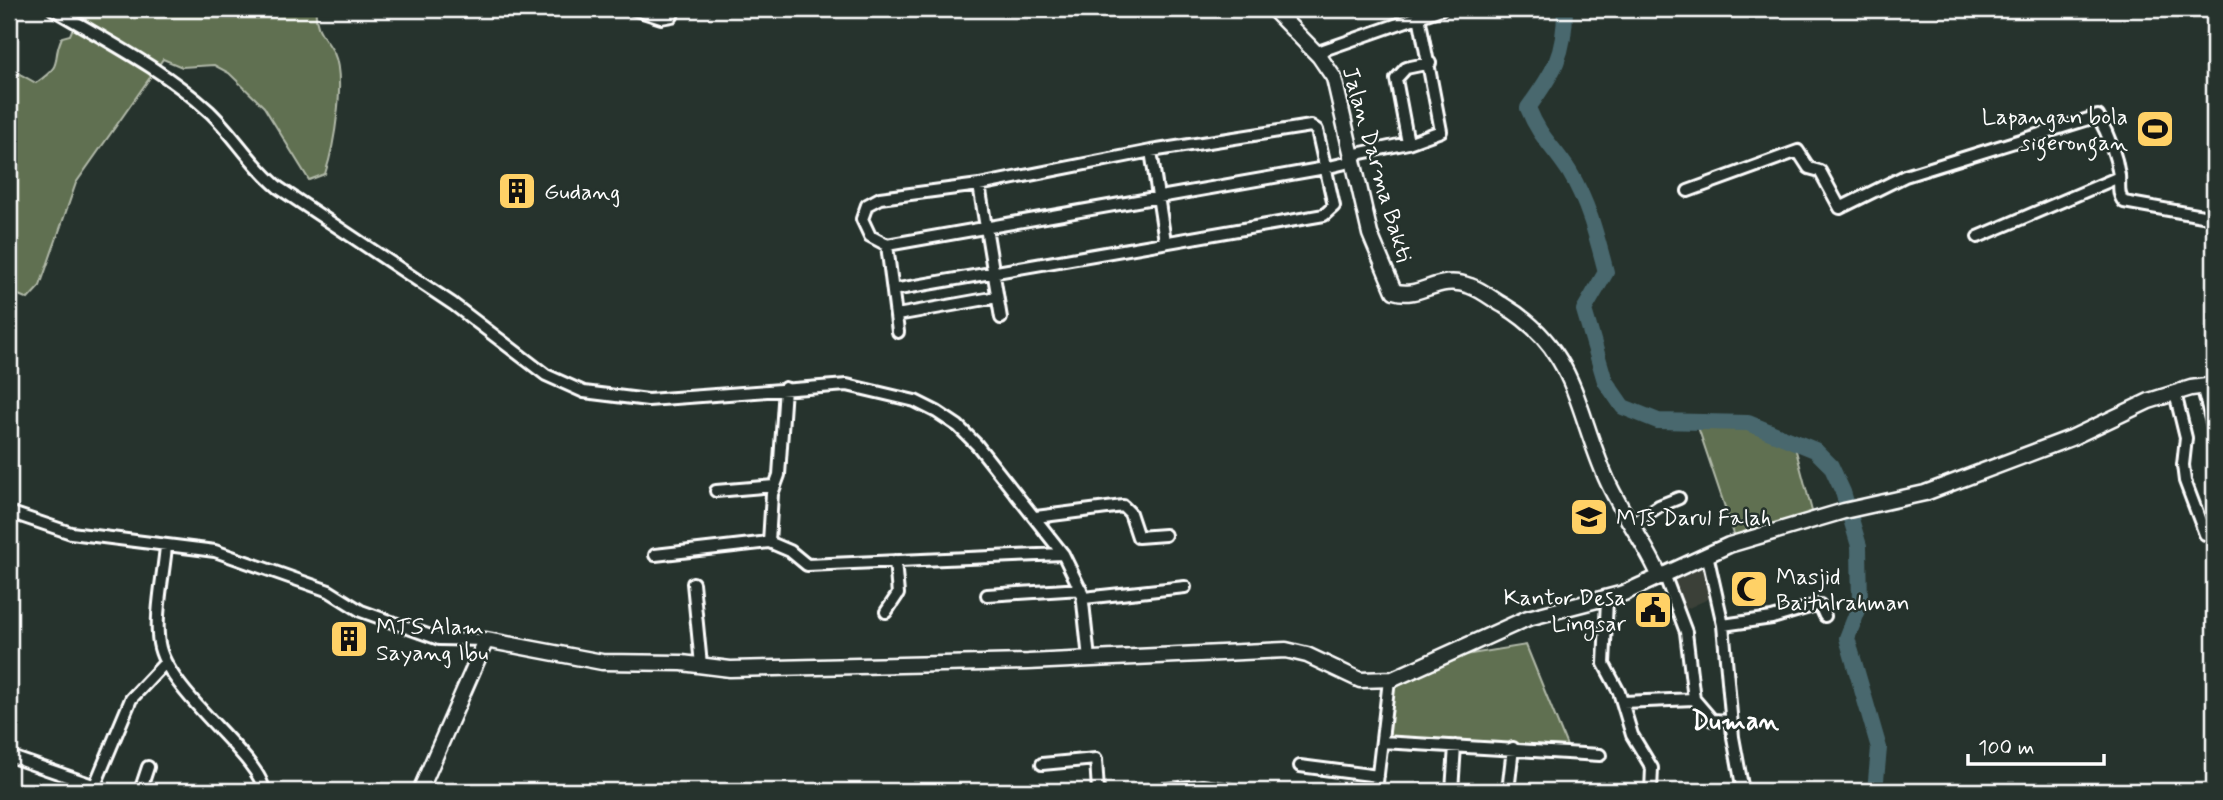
<svg xmlns="http://www.w3.org/2000/svg" width="2223" height="800" font-family="Mynerve,sans-serif">
<style>
.built{fill:#3a4038}
.green{fill:#607051;stroke:#b0b8a8;stroke-width:2}
.lines{fill:none;stroke-linecap:round;stroke-linejoin:round}
.river{stroke:#48676e;stroke-width:16}
.street-casing{stroke:#fff;stroke-width:16}
.secondary-casing{stroke:#fff;stroke-width:19}
.street{stroke:#26332d;stroke-width:10}
.secondary{stroke:#26332d;stroke-width:14}
.labels{text-anchor:middle;stroke-width:5;stroke-linejoin:round;paint-order:stroke}
.poi-label{font-size:23px;fill:#fff;stroke:#26332d;text-anchor:start}
.street-label{font-size:23px;fill:#fff;stroke:#26332d}
.quarter-label{font-size:26px;font-weight:bold;fill:#fff;stroke:#26332d}
</style>
<rect width="100%" height="100%" fill="#26332d"/>
<filter id="ink" filterUnits="userSpaceOnUse"><feTurbulence type="fractalNoise" baseFrequency=".0143" numOctaves="2"/><feDisplacementMap in="SourceGraphic" scale="14" xChannelSelector="R" yChannelSelector="G"/><feConvolveMatrix kernelMatrix="1 2 1 2 8 2 1 2 1" color-interpolation-filters="sRGB"/></filter>
<g filter="url(#ink)">
<path class="built" d="M1706,563L1710,598L1678,613L1670,580Z"/>
<path class="green" d="M81,9H316C314,30 325,36 334,53C346,79 334,147 325,174L309,180L264,107L229,73L214,65L182,67L163,59L76,183L40,286L28,299L9,291V68L36,83C66,62 50,63 62,37L70,35Z
M1698,427L1749,428L1795,447L1813,515L1735,537Z
M1526,645L1567,746L1383,737L1391,689L1465,655Z"/>
<g class="lines">
<path class="river" d="M1565,9C1565,55 1554,72 1528,108C1540,138 1553,146 1569,171C1588,202 1597,237 1606,272L1584,310L1605,381L1623,407L1658,421L1748,423L1815,450L1831,466L1843,492L1859,546L1860,605L1847,638L1879,748L1875,791"/>
<defs>
<path id="street" d="M53,9C107,41 163,69 210,112C235,136 252,166 279,188L453,304L546,375L584,392L648,400L847,385L915,401L937,412L958,426L977,445L1063,554L1082,593L1089,659
M633,9L661,18L672,16L674,9
M1315,53L1441,9
M1408,143L1396,79L1406,68L1430,63
M1151,151L1165,241
M1352,155L1408,143L1441,131L1419,16
M979,185L1001,318
M1688,191L1798,151L1809,168L1820,171L1840,208L1905,176L2098,116C2108,134 2116,154 2119,175C2120,185 2117,194 2124,202L2214,218
M1978,237L2119,177
M887,245L898,332
M893,290L1324,215L1334,206L1317,130L1311,126L1151,151L979,185L880,198L867,205L862,219L870,236L887,245L1325,168L1354,161
M897,315L997,297
M2202,386L2214,430
M2175,393L2186,438L2183,465L2185,481L2205,534
M716,491L774,486
M9,512L71,533L215,551L329,591L361,611L439,639L486,640
M1036,517L1123,506L1130,513L1138,537L1165,535
M1632,524L1659,506L1679,498
M769,542L772,494L779,475L785,388
M166,546C164,573 153,622 160,648C173,697 260,757 264,791
M1707,554L1723,625L1733,737L1743,791
M655,555L769,542L790,551L807,565L1063,554
M1664,574L1686,632L1694,699
M693,583L701,665
M987,595L1081,589
M1084,598L1185,587
M1607,600L1604,664L1619,692L1632,735L1652,768L1651,791
M886,612L898,594L895,561
M1723,625L1772,618L1816,605H1820L1825,616
M1623,702L1694,699L1712,720L1731,721
M1382,742L1600,755
M9,756L110,791
M1042,764L1096,759L1098,791
M1300,766L1378,776
M95,785L131,699L165,663
M140,791L148,767
M1144,791L1202,786L1240,791
M1376,791L1389,680
M1452,791L1455,746
M1508,791L1513,748"/>
<path id="secondary" d="M1273,9L1319,56L1334,78L1370,234L1394,291C1421,300 1437,273 1470,286C1482,290 1492,299 1503,305C1576,348 1575,407 1606,478C1621,513 1645,542 1660,577
M420,791L486,640L602,662L682,663L730,669L1028,662L1286,650L1307,655L1360,680L1393,679L1528,618L1624,593L1729,545L1844,511L1925,493L2071,438L2149,401L2191,388L2214,385"/>
</defs>
<use href="#street" class="street-casing"/>
<use href="#secondary" class="secondary-casing"/>
<use href="#street" class="street"/>
<use href="#secondary" class="secondary"/>
</g>
</g>
<defs>
<symbol id="stadium-square" viewBox="-11 -11 22 22"><rect x="-9" y="-9" width="18" height="18" rx="4" fill="#ffd166" stroke="#26332d"/><path d="M0-5a6.5 5 0 1 0 0 10a6.5 5 0 1 0 0-10ZM-3.5-1.8h7v3.6h-7Z" fill="#111"/></symbol>
<symbol id="building-square" viewBox="-11 -11 22 22"><rect x="-9" y="-9" width="18" height="18" rx="4" fill="#ffd166" stroke="#26332d"/><path d="M-4-6H4V6H1V3H-1V6H-4ZM-2.5-4.3h1.7v1.8h-1.7ZM.8-4.3h1.7v1.8H.8ZM-2.5-1h1.7V.8h-1.7ZM.8-1h1.7V.8H.8Z" fill="#111"/></symbol>
<symbol id="school-square" viewBox="-11 -11 22 22"><rect x="-9" y="-9" width="18" height="18" rx="4" fill="#ffd166" stroke="#26332d"/><path d="M0-5L7-2L0 1L-7-2ZM-4 1L0 2.5L4 1V4Q0 6-4 4Z" fill="#111"/></symbol>
<symbol id="mosque-square" viewBox="-11 -11 22 22"><rect x="-9" y="-9" width="18" height="18" rx="4" fill="#ffd166" stroke="#26332d"/><path d="M3.5-4.9A6 6 0 1 0 3.5 4.9A5 5 0 1 1 3.5-4.9Z" fill="#111"/></symbol>
<symbol id="civic-square" viewBox="-11 -11 22 22"><rect x="-9" y="-9" width="18" height="18" rx="4" fill="#ffd166" stroke="#26332d"/><path d="M-.6-6.5H3V-4.5H.6V-3L4-1V1h2V6H-6V1h2V-1L-.6-3ZM-1.2 2.5V6h2.4V2.5Z" fill="#111"/></symbol>
</defs>
<g fill-rule="evenodd">
<use href="#stadium-square" x="2133" y="107" width="44" height="44"/>
<use href="#building-square" x="495" y="169" width="44" height="44"/>
<use href="#school-square" x="1567" y="495" width="44" height="44"/>
<use href="#mosque-square" x="1727" y="567" width="44" height="44"/>
<use href="#civic-square" x="1631" y="588" width="44" height="44"/>
<use href="#building-square" x="327" y="617" width="44" height="44"/>
</g>
<g class="labels">
<g class="poi-label">
<text x="2128" y="124" text-anchor="end">Lapangan bola<tspan x="2128" dy="26">sigerongan</tspan></text>
<text x="544" y="199">Gudang</text>
<text x="1616" y="525">MTs Darul Falah</text>
<text x="1776" y="584">Masjid<tspan x="1776" dy="26">Baitulrahman</tspan></text>
<text x="1626" y="605" text-anchor="end">Kantor Desa<tspan x="1626" dy="26">Lingsar</tspan></text>
<text x="376" y="634">MTS Alam<tspan x="376" dy="26">Sayang Ibu</tspan></text>
</g>
<g class="street-label">
<text transform="translate(1378 164) rotate(74)" y="8">Jalan Darma Bakti</text>
</g>
<g class="quarter-label">
<text x="1735" y="729">Duman</text>
</g>
</g>
<rect width="2223" height="800" fill="none" stroke="#26332d" stroke-width="35"/>
<rect x="18" y="18" width="2188" height="765" fill="none" stroke="#fff" stroke-width="2.5" filter="url(#ink)"/>
<path d="M1968 754v10h136v-10" fill="none" stroke="#ffffff" stroke-width="3.5"/>
<text x="1978" y="754" font-size="21" fill="#ffffff" stroke="#26332d" stroke-width="5" paint-order="stroke">100 m</text>
</svg>
